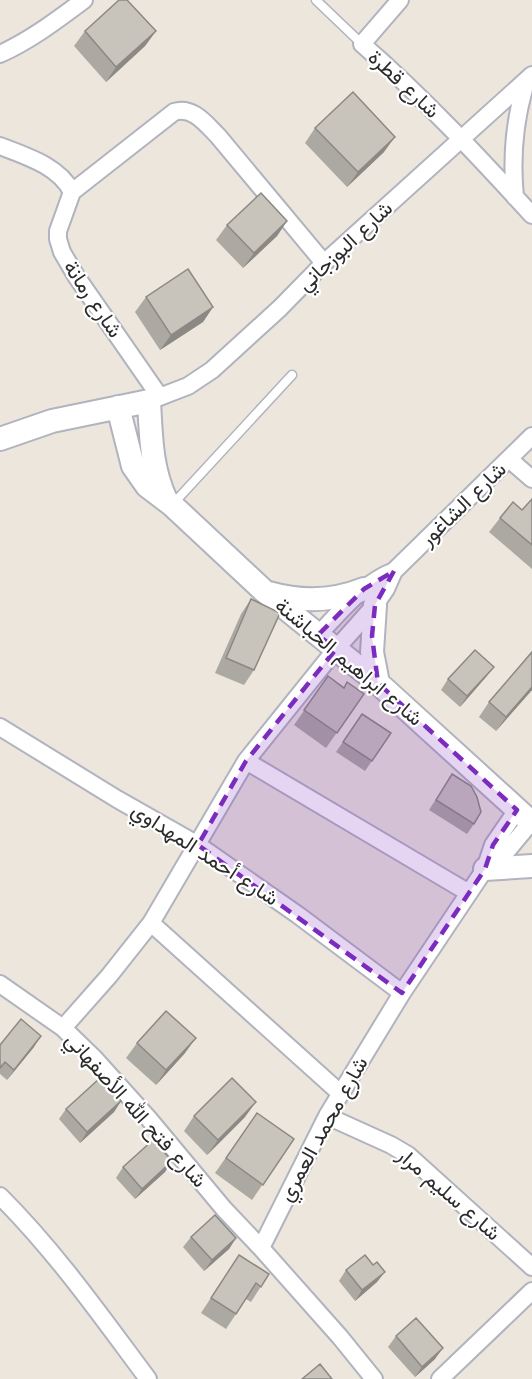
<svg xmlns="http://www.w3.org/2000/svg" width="532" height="1379" font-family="Jost,Vazirmatn,sans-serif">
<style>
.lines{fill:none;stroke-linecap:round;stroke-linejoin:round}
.lane-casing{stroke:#b1b3be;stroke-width:11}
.street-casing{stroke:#b1b3be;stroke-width:20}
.secondary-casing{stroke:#b1b3be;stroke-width:26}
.lane{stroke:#fff;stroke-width:8}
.street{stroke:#fff;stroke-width:16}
.secondary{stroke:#fff;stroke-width:22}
.wall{fill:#aca9a2}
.shaded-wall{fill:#8c8984}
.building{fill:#c8c4bc;stroke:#8c8984;stroke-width:1.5}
.marked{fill:#7b2cbf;fill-opacity:0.2;stroke:#7b2cbf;stroke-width:4.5;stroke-dasharray:12 8;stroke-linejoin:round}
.labels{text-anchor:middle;stroke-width:4.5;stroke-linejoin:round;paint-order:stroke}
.street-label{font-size:21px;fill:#2b2b2b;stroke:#fff}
</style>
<rect width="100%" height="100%" fill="#ece6dd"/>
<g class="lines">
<defs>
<path id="lane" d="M316,0L362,44
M172,505L292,375"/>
<path id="street" d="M400,0L362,44C423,97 478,156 532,215
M0,54C31,40 57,20 84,0
M0,146C26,156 59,166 72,192
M72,192L174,112C193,106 206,124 218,136L324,263
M72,192L58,231V239L62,252L76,276L160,397
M515,197C511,157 514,121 526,82
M149,401L188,386L212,370L280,308L324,263L532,75
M509,459L532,479
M318,635C341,611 363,583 394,571L532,436
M0,727L117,799L198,845L298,915L402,993
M246,761L469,893
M486,869L502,857L531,822
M151,923L340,1093
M0,984L63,1028L95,1059L149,1119L224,1209L261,1248
M63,1028L109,976L151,923L246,761L336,649L375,605L386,589L394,571
M327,1116L391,1145L408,1155L532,1267
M0,1196C56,1252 101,1316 148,1379
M374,1379L340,1337L261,1248L327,1116L402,993L485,869L493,845L517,810
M440,1379L532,1291"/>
<path id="secondary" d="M118,407L133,466L147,486L172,505L264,591L378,683L532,823
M0,439L52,421L149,401C151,436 151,468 166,500
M269,593C301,602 332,602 364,589
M375,605L372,652L378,683
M485,869L532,866"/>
</defs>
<use href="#lane" class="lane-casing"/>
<use href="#street" class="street-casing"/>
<use href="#secondary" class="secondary-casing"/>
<use href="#lane" class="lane"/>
<use href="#street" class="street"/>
<use href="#secondary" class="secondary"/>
</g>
<path class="wall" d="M85,31H156L145,46L106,82L74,46Z
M315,128L384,152L347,187L305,143Z
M287,221L277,236L243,268L216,240L227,225Z
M146,297L213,307L203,322L160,350L135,312Z
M532,499V569L489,532L500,518L522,510Z
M251,599L254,670L244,685L215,673L241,614Z
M532,652V690L496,731L479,717L489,702Z
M328,676L344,687L364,694L326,748L294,725Z
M486,677L460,707L441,690L448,679Z
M362,714L391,733L365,771L336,752Z
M452,774L474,824L467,834L429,810Z
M137,1043L185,1053L156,1085L126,1058Z
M0,1045L34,1047L7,1080L0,1074Z
M121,1101L114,1112L80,1143L59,1119L66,1109Z
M257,1113L294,1139L252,1200L215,1173Z
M194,1116L245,1117L207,1155L184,1131Z
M123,1167L165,1172L135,1199L116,1178Z
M191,1237L236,1238L229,1249L204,1271L183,1247Z
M239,1255L269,1274L251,1302L246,1299L226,1329L201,1313Z
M346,1270L377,1282L355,1301L339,1281Z
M396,1336L435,1359L415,1377L388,1347Z"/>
<path class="shaded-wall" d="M156,31L145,46L106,82L116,67Z
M395,137L384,152L347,187L358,172Z
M287,221L277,236L243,268L254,253Z
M213,307L203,322L160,350L171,335Z
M494,667L486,677L460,707L467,696Z
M532,687V690L496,731L506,717Z
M41,1036L34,1047L7,1080L14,1070Z
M196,1038L185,1053L156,1085L166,1070Z
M121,1101L114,1112L80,1143L87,1132Z
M256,1102L245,1117L207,1155L218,1140Z
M172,1161L165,1172L135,1199L142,1189Z
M236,1238L229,1249L204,1271L212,1260Z
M385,1272L377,1282L355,1301L362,1290Z
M443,1348L435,1359L415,1377L422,1367Z"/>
<path class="building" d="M119,0H127L156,31L116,67L85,31Z
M353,92L395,137L358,172L315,128Z
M261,193L287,221L254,253L227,225Z
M188,269L213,307L171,335L146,297Z
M532,499V545L500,518L513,502L522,510Z
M251,599L280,613L254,670L226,658Z
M475,650L494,667L467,696L448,679Z
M532,652V687L506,717L489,702Z
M328,676L344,688L347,682L364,694L337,733L304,710Z
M362,714L391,733L372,761L343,742Z
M452,774L471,786L477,797L481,812L474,824L436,800Z
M166,1011L196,1038L166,1070L137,1043Z
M21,1019L41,1036L14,1070L5,1062L0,1068V1045Z
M100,1078L121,1101L87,1132L66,1109Z
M232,1078L256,1102L218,1140L194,1116Z
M257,1113L294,1139L263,1185L226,1158Z
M153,1140L172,1161L142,1189L123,1167Z
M215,1215L236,1238L212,1260L191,1237Z
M239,1255L269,1274L261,1287L256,1283L236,1314L211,1298Z
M365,1255L373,1265L377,1262L385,1272L362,1290L346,1270Z
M416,1318L443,1348L422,1367L396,1336Z
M320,1364L332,1379H302Z"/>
<path class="marked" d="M394,571L375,605L372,636L378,683L517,810L493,845L485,869L402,993L198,845L246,761L336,649L318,635L364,589Z"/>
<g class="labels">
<g class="street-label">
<text transform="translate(404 84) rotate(43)" y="7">شارع قطرة</text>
<text transform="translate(345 246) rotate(-43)" y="7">شارع البوزجاني</text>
<text transform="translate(93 299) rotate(56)" y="7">شارع رمانة</text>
<text transform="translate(463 504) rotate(-44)" y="7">شارع الشاغور</text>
<text transform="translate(349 662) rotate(40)" y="7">شارع ابراهيم الحباشنة</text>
<text transform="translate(205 854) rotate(33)" y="7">شارع أحمد المهداوي</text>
<text transform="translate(136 1110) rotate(48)" y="7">شارع فتح الله الأصفهاني</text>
<text transform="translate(323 1129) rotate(-61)" y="7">شارع محمد العمري</text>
<text transform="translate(449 1194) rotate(41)" y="7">شارع سليم مرار</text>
</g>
</g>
</svg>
